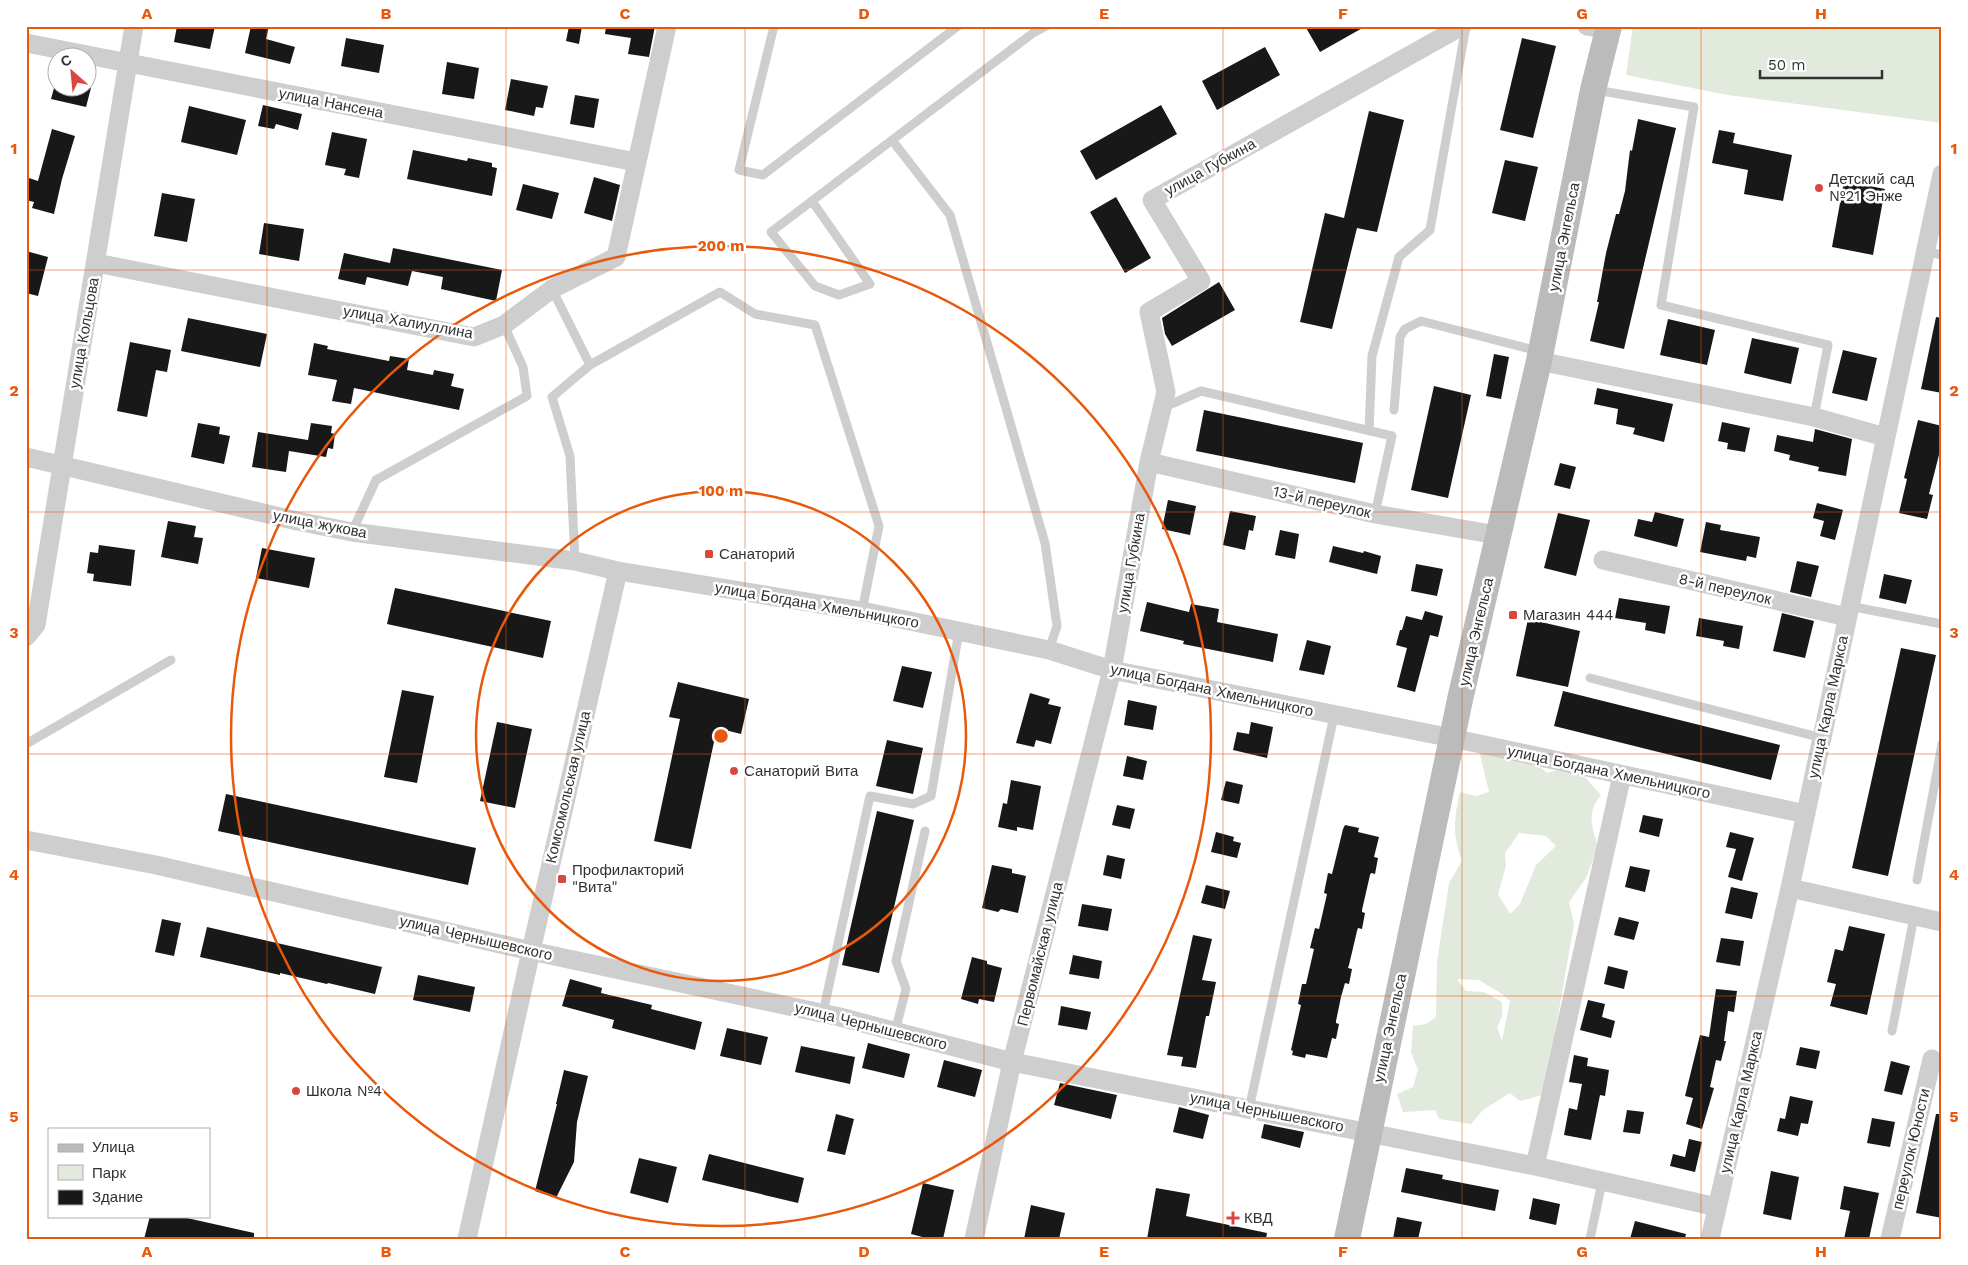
<svg xmlns="http://www.w3.org/2000/svg" width="1968" height="1265" font-family="'Work Sans',sans-serif">
<style>
.green{fill:#e2e9dd;fill-rule:evenodd}
.building{fill:#181818}
.lines{fill:none;stroke-linecap:round;stroke-linejoin:round}
.lane{stroke:#cecece;stroke-width:9}
.street{stroke:#cecece;stroke-width:19}
.secondary{stroke:#bbb;stroke-width:26}
.grid{fill:none;stroke:#e8590c;stroke-width:1;stroke-opacity:0.55}
.ring{fill:none;stroke:#e8590c;stroke-width:2.5}
.poi-dot{fill:#da4640;stroke:#fff;stroke-width:2}
.labels{text-anchor:middle;stroke-width:5;stroke-linejoin:round;paint-order:stroke}
.street-label{font-size:15px;fill:#313131;stroke:#fff}
.poi-label{font-size:15px;fill:#313131;stroke:#fff;text-anchor:start}
.centre{fill:#e8590c;stroke:#fff;stroke-width:2.5}
.ring-label{font-size:15px;text-anchor:middle;font-weight:bold;fill:#e8590c;stroke:#fff;stroke-width:5;stroke-linejoin:round;paint-order:stroke}
.neatline{fill:none;stroke:#e8590c;stroke-width:2}
.grid-label{font-size:16px;text-anchor:middle;font-weight:bold;fill:#e8590c}
</style>
<rect width="100%" height="100%" fill="#fff"/>
<path class="green" d="M1633,26H1942V123L1728,95L1626,75Z
M1478,746L1539,766L1547,773L1573,766L1583,769L1584,776L1601,795C1587,812 1591,826 1598,846L1586,878L1569,902L1574,924L1550,1062L1542,1095L1520,1101L1510,1093L1483,1110L1471,1124L1439,1119L1435,1110L1403,1112L1397,1094L1413,1087L1418,1070L1411,1052L1413,1026L1426,1024L1436,1017L1437,962L1449,883L1462,861C1452,835 1454,818 1460,792L1476,796L1489,792ZM1519,833L1546,836L1556,846L1536,865L1520,904L1510,914L1498,894L1506,866L1505,853ZM1457,979L1479,980L1502,994L1510,1001L1502,1041L1497,1027L1502,1017V1002L1484,992L1466,991Z"/>
<path class="building" d="M177,26H215L210,49L174,42Z
M251,26H269L266,39L295,47L290,64L245,53Z
M569,26H582L579,44L566,41Z
M606,26H655L649,57L628,54L631,38L605,34Z
M1305,26H1366L1320,52Z
M346,38L384,45L379,73L341,66Z
M1522,38L1556,46L1533,138L1500,130Z
M1265,47L1280,75L1217,110L1202,81Z
M447,62L479,68L474,99L442,94Z
M511,79L548,86L543,108L536,107L534,116L505,110Z
M54,88H91L86,107L51,99Z
M575,95L599,99L594,128L570,124Z
M263,105L302,114L298,130L276,124L274,129L258,126Z
M1161,105L1177,134L1096,180L1080,151Z
M189,106L246,120L237,155L181,142Z
M1369,111L1404,120L1377,232L1357,228L1332,329L1300,322L1325,213L1344,218Z
M1638,119L1676,128L1624,349L1590,341L1599,302H1597L1606,253L1616,214H1619L1625,191L1630,150L1632,151Z
M52,129L75,136L62,179L54,214L32,208L34,202L26,200L29,178L38,181Z
M1719,130L1735,133L1733,143L1792,155L1783,201L1744,194L1748,170L1712,163Z
M332,132L367,139L359,178L344,175L346,169L325,165Z
M413,150L467,161L468,158L492,163V167L497,168L492,196L407,179Z
M1505,160L1538,167L1525,221L1492,213Z
M594,177L620,185L612,221L584,213Z
M1844,181L1885,189L1873,255L1832,247Z
M523,184L559,193L552,219L516,210Z
M162,193L195,199L187,242L154,236Z
M1116,197L1151,258L1125,273L1090,212Z
M264,223L304,229L299,261L259,254Z
M393,248L502,270L496,301L441,289L443,277L412,271L408,286L367,277L365,285L338,279L344,253L390,263Z
M26,251L48,257L38,296L26,293Z
M1219,282L1235,310L1172,346L1165,334L1162,318Z
M1936,317L1942,318V393L1921,389Z
M188,318L267,334L260,367L181,351Z
M1668,319L1715,330L1707,365L1660,355Z
M1752,338L1799,348L1791,384L1744,373Z
M130,342L171,350L167,372L156,370L147,417L117,411Z
M314,343L328,346L327,349L389,361L390,356L409,359L407,370L433,375L434,370L454,374L451,386L464,389L459,410L354,388L351,404L332,401L337,380L308,375Z
M1843,350L1877,358L1867,401L1832,393Z
M1494,354L1509,357L1501,399L1486,396Z
M1434,386L1471,395L1448,498L1411,490Z
M1597,388L1673,404L1664,442L1633,434L1635,428L1616,424L1618,409L1594,404Z
M1204,410L1363,443L1355,483L1196,451Z
M1918,420L1942,426V443L1929,494L1933,495L1927,519L1899,513L1907,479L1904,478Z
M1722,422L1750,428L1745,452L1727,449L1728,443L1718,441Z
M198,423L220,427L219,434L230,436L224,464L191,457Z
M311,423L332,426L331,433L335,434L333,449L328,448L326,457L289,451L286,472L252,467L258,432L308,440Z
M1815,429L1852,439L1846,476L1818,471L1819,467L1789,460L1790,455L1774,451L1777,435L1813,442Z
M1560,463L1576,467L1570,489L1554,485Z
M1168,500L1196,506L1190,535L1162,529Z
M1817,503L1843,510L1835,540L1820,536L1824,521L1813,518Z
M1230,511L1256,516L1253,531L1249,530L1245,550L1223,545Z
M1655,512L1684,519L1677,547L1634,536L1638,519L1652,522Z
M1558,513L1590,520L1576,576L1544,568Z
M168,521L196,526L194,537L203,538L198,564L161,557Z
M1706,522L1721,525L1720,530L1760,537L1756,558L1747,556L1746,561L1700,552Z
M1280,530L1299,534L1295,559L1275,555Z
M99,545L135,550L131,586L93,581L94,574L87,573L90,552L98,553Z
M1333,546L1363,553L1364,551L1381,556L1377,574L1329,562Z
M262,548L315,558L309,588L256,578Z
M1797,561L1819,566L1811,597L1790,592Z
M1416,564L1443,569L1437,596L1411,591Z
M1884,574L1912,580L1906,604L1879,598Z
M395,588L551,621L543,658L387,624Z
M1619,598L1670,606L1665,634L1645,630L1646,623L1615,618Z
M1147,602L1189,612L1191,604L1219,609L1217,622L1278,634L1273,662L1183,644L1184,641L1140,631Z
M1425,611L1443,616L1438,637L1430,635L1415,692L1397,687L1407,648L1396,645L1400,630H1402L1406,616L1422,620Z
M1782,613L1814,621L1805,658L1773,651Z
M1699,618L1743,626L1739,649L1723,646L1724,641L1696,636Z
M1528,619L1580,631L1568,687L1516,676Z
M1307,640L1331,646L1324,675L1299,670Z
M1901,648L1936,655L1888,876L1852,868Z
M902,666L932,672L923,708L893,701Z
M678,682L749,699L741,734L717,728L691,849L654,841L680,719L669,717Z
M402,690L434,696L417,783L384,777Z
M1563,691L1780,745L1771,780L1554,726Z
M1030,693L1050,699L1048,704L1061,707L1051,744L1036,740L1034,747L1016,743Z
M1128,700L1157,706L1153,730L1124,725Z
M497,722L532,729L515,808L480,801Z
M1251,722L1273,727L1267,758L1233,750L1237,732L1249,734Z
M887,740L923,748L913,794L876,786Z
M1127,756L1147,761L1143,780L1123,776Z
M1011,780L1041,786L1033,830L1017,827V831L998,827L1003,803L1007,804Z
M1226,781L1243,785L1239,804L1221,800Z
M226,794L476,848L468,885L218,831Z
M1117,805L1135,809L1130,829L1112,825Z
M877,811L914,820L879,973L842,965Z
M1643,815L1663,819L1659,837L1639,832Z
M1345,825L1359,828L1358,832L1379,837L1374,857L1378,858L1375,874L1371,873L1370,875L1362,910V912L1365,913L1362,929L1358,928L1357,931L1349,965L1348,968L1352,969L1349,984L1345,983L1341,997L1336,1021V1023L1339,1024L1336,1039L1332,1038L1327,1058L1306,1054L1305,1058L1292,1055L1293,1051L1291,1050L1301,1005L1298,1004L1302,984H1306L1314,949L1310,948L1315,928L1319,929L1327,894L1324,893L1328,873L1332,874L1343,829Z
M1216,832L1234,837L1233,841L1241,843L1237,858L1211,852Z
M1730,832L1754,838L1742,881L1728,877L1736,849L1726,847Z
M1107,855L1125,859L1121,879L1103,875Z
M992,865L1012,869V873L1026,876L1018,913L1001,909L998,912L982,908Z
M1630,866L1650,870L1645,892L1625,887Z
M1206,885L1230,891L1225,909L1201,903Z
M1731,887L1758,893L1752,919L1725,913Z
M1082,904L1112,909L1108,931L1078,926Z
M1619,917L1639,922L1634,940L1614,935Z
M162,919L181,923L174,956L155,952Z
M1849,926L1885,934L1867,1015L1830,1006L1836,984L1827,982L1835,949L1843,951Z
M207,927L382,967L375,994L328,983L327,984L280,973V975L200,957Z
M1193,935L1212,939L1202,980L1216,982L1209,1016H1206L1196,1068L1181,1066L1183,1057L1167,1055Z
M1721,938L1744,941L1740,966L1716,962Z
M1073,955L1102,961L1099,979L1069,974Z
M972,957L987,961V964L1002,968L994,1002L979,999L978,1004L961,999Z
M1608,966L1628,971L1624,989L1604,984Z
M418,975L475,987L470,1012L413,1000Z
M570,979L602,988L601,993L652,1005L651,1009L702,1022L695,1050L612,1028L614,1020L562,1006Z
M1716,989L1737,991L1734,1012L1728,1011L1724,1041H1726L1721,1061L1716,1060L1710,1087L1714,1088L1702,1129L1686,1124L1693,1098L1685,1096L1700,1035L1709,1037Z
M1588,1000L1605,1004L1602,1017L1615,1021L1611,1038L1580,1030Z
M1061,1006L1091,1012L1087,1030L1058,1025Z
M727,1028L768,1037L761,1065L720,1056Z
M868,1043L910,1054L904,1078L862,1068Z
M801,1046L855,1057L850,1084L795,1072Z
M1800,1047L1820,1051L1816,1069L1796,1065Z
M1574,1055L1588,1058L1587,1066L1609,1070L1605,1096L1600,1095L1591,1140L1564,1135L1569,1108L1577,1110L1582,1084L1569,1082Z
M944,1060L982,1070L975,1097L937,1087Z
M1891,1061L1910,1066L1902,1095L1884,1091Z
M564,1070L588,1076L577,1122L574,1162L556,1198L535,1191L557,1104H556Z
M1060,1083L1117,1095L1111,1119L1054,1105Z
M1790,1096L1813,1101L1808,1124L1801,1123L1798,1136L1777,1131L1780,1118L1785,1119Z
M1179,1107L1209,1115L1203,1139L1173,1132Z
M1627,1110L1644,1112L1640,1134L1623,1132Z
M836,1114L854,1119L845,1155L827,1151Z
M1936,1114H1942V1218L1916,1213Z
M1872,1118L1895,1122L1890,1147L1867,1143Z
M1264,1124L1304,1132L1300,1148L1261,1138Z
M1689,1139L1702,1142L1695,1172L1670,1166L1673,1154L1685,1157Z
M709,1154L804,1178L798,1203L702,1180Z
M639,1158L677,1167L668,1203L630,1193Z
M1406,1168L1443,1175L1442,1179L1499,1190L1495,1211L1401,1192Z
M1771,1171L1799,1177L1791,1220L1763,1214Z
M923,1183L954,1190L943,1239H930L911,1234Z
M1844,1186L1879,1193L1869,1239H1844L1850,1211L1840,1209Z
M1156,1188L1190,1194L1186,1216L1267,1233L1266,1239H1147Z
M1533,1198L1560,1204L1556,1225L1529,1219Z
M1031,1205L1065,1213L1059,1239H1024Z
M150,1216H178L254,1233V1239H144Z
M1397,1217L1422,1222L1418,1239H1393Z
M1635,1221L1686,1234L1685,1239H1630Z"/>
<g class="lines">
<path class="lane" d="M774,26L739,170L763,175L958,26
M1596,90L1694,107L1661,305L1828,345L1814,417
M892,140L950,215L1045,543L1057,626L1049,650
M812,201L870,284L839,295L815,286L771,232L1033,33L1046,26
M1925,251L1942,255
M552,289L590,365L720,292L755,314L815,325L879,526L862,611
M1162,408L1201,391L1392,436L1375,514
M1394,410L1400,337L1405,329L1421,321L1538,351
M1369,431L1372,356L1399,257L1430,230L1466,26
M352,532L376,480L527,396L523,367L504,325
M575,561L570,456L552,397L590,365
M1849,606L1942,624
M1590,678L1822,738
M26,744L171,660
M1917,880L1942,744
M823,1013L870,796L913,804L931,796L959,631
M1892,1031L1914,917
M895,1032L906,989L896,961L925,831
M1249,1109L1334,716
M1590,1239L1602,1182"/>
<path class="street" d="M1587,26L1607,29
M26,43L636,162
M96,263L474,337L504,325L552,289L616,257L667,26
M1539,361L1814,417L1885,437
M26,457L297,521L352,532L575,561L618,571L862,611L1049,650L1112,670L1452,738L1806,814
M1149,462L1375,514L1497,535
M1603,560L1847,617
M26,637L36,625L134,26
M26,840L156,865L531,951L840,1017L1012,1062L1535,1166L1717,1207
M1790,888L1942,922
M1535,1166L1622,775
M467,1239L531,951L618,571
M974,1239L1012,1062L1112,670L1149,462L1166,392L1149,312L1201,281L1152,200L1462,26
M1710,1239L1790,888L1942,174
M1890,1239L1932,1059"/>
<path class="secondary" d="M1347,1239L1461,695L1539,361L1593,90L1609,26"/>
</g>
<path class="grid" d="M267,26V1239M506,26V1239M745,26V1239M984,26V1239M1223,26V1239M1462,26V1239M1701,26V1239M26,270H1942M26,512H1942M26,754H1942M26,996H1942"/>
<g class="ring">
<circle cx="721" cy="736" r="245"/>
<circle cx="721" cy="736" r="490"/>
</g>
<g class="poi-dot">
<circle cx="1819" cy="188" r="5"/>
<rect x="704" y="549" width="10" height="10" rx="2.5"/>
<rect x="1508" y="610" width="10" height="10" rx="2.5"/>
<circle cx="734" cy="771" r="5"/>
<rect x="557" y="874" width="10" height="10" rx="2.5"/>
<circle cx="296" cy="1091" r="5"/>
<path d="M1230.5 1210.5h5v5h5v5h-5v5h-5v-5h-5v-5h5z"/>
</g>
<g class="labels">
<g class="street-label">
<text transform="translate(331 103) rotate(11)" y="5">улица Нансена</text>
<text transform="translate(1210 167) rotate(-29)" y="5">улица Губкина</text>
<text transform="translate(1564 237) rotate(-79)" y="5">улица Энгельса</text>
<text transform="translate(408 322) rotate(10)" y="5">улица Халиуллина</text>
<text transform="translate(84 333) rotate(-80)" y="5">улица Кольцова</text>
<text transform="translate(1322 502) rotate(13)" y="5">13-й переулок</text>
<text transform="translate(320 524) rotate(11)" y="5">улица жукова</text>
<text transform="translate(1131 563) rotate(-80)" y="5">улица Губкина</text>
<text transform="translate(1725 589) rotate(13)" y="5">8-й переулок</text>
<text transform="translate(817 605) rotate(10)" y="5">улица Богдана Хмельницкого</text>
<text transform="translate(1476 632) rotate(-77)" y="5">улица Энгельса</text>
<text transform="translate(1212 690) rotate(12)" y="5">улица Богдана Хмельницкого</text>
<text transform="translate(1828 707) rotate(-78)" y="5">улица Карла Маркса</text>
<text transform="translate(1609 772) rotate(12)" y="5">улица Богдана Хмельницкого</text>
<text transform="translate(568 787) rotate(-77)" y="5">Комсомольская улица</text>
<text transform="translate(476 938) rotate(13)" y="5">улица Чернышевского</text>
<text transform="translate(1040 954) rotate(-76)" y="5">Первомайская улица</text>
<text transform="translate(871 1026) rotate(14)" y="5">улица Чернышевского</text>
<text transform="translate(1390 1028) rotate(-78)" y="5">улица Энгельса</text>
<text transform="translate(1741 1102) rotate(-77)" y="5">улица Карла Маркса</text>
<text transform="translate(1267 1112) rotate(11)" y="5">улица Чернышевского</text>
<text transform="translate(1911 1149) rotate(-77)" y="5">переулок Юности</text>
</g>
<g class="poi-label">
<text x="1829" y="184">Детский сад<tspan x="1829" dy="17">№21 Энже</tspan></text>
<text x="719" y="559">Санаторий</text>
<text x="1523" y="620">Магазин 444</text>
<text x="744" y="776">Санаторий Вита</text>
<text x="572" y="875">Профилакторий<tspan x="572" dy="17">"Вита"</tspan></text>
<text x="306" y="1096">Школа №4</text>
<text x="1244" y="1223">КВД</text>
</g>
</g>
<circle cx="721" cy="736" r="8" class="centre"/>
<g class="ring-label">
<text x="721" y="251">200 m</text>
<text x="721" y="496">100 m</text>
</g>
<rect width="1968" height="1265" fill="none" stroke="#ffffff" stroke-width="55"/>
<rect x="48" y="1128" width="162" height="90" fill="#ffffff" stroke="#adadad"/>
<rect x="58" y="1144" width="25" height="8" fill="#bbbbbb" stroke="#adadad"/>
<text x="92" y="1152" font-size="15" fill="#313131">Улица</text>
<rect x="58" y="1165" width="25" height="15" fill="#e2e9dd" stroke="#adadad"/>
<text x="92" y="1178" font-size="15" fill="#313131">Парк</text>
<rect x="58" y="1190" width="25" height="15" fill="#181818" stroke="#adadad"/>
<text x="92" y="1202" font-size="15" fill="#313131">Здание</text>
<g transform="translate(72 72) rotate(333)"><circle r="24" fill="#ffffff" stroke="#adadad"/>
<path d="M0-4L9 19L0 12L-9 19Z" fill="#da4640"/>
<text y="-8" font-size="14" font-weight="bold" text-anchor="middle" fill="#313131">С</text>
</g>
<path d="M1760 70v8h122v-8" fill="none" stroke="#313131" stroke-width="2.5"/>
<text x="1768" y="70" font-size="15" fill="#313131" stroke="#ffffff" stroke-width="4" paint-order="stroke">50 m</text>
<rect x="28" y="28" width="1912" height="1210" class="neatline"/>
<g class="grid-label">
<text x="147" y="19">A</text>
<text x="386" y="19">B</text>
<text x="625" y="19">C</text>
<text x="864" y="19">D</text>
<text x="1104" y="19">E</text>
<text x="1343" y="19">F</text>
<text x="1582" y="19">G</text>
<text x="1821" y="19">H</text>
<text x="14" y="154">1</text>
<text x="1954" y="154">1</text>
<text x="14" y="396">2</text>
<text x="1954" y="396">2</text>
<text x="14" y="638">3</text>
<text x="1954" y="638">3</text>
<text x="14" y="880">4</text>
<text x="1954" y="880">4</text>
<text x="14" y="1122">5</text>
<text x="1954" y="1122">5</text>
<text x="147" y="1257">A</text>
<text x="386" y="1257">B</text>
<text x="625" y="1257">C</text>
<text x="864" y="1257">D</text>
<text x="1104" y="1257">E</text>
<text x="1343" y="1257">F</text>
<text x="1582" y="1257">G</text>
<text x="1821" y="1257">H</text>
</g>
</svg>
